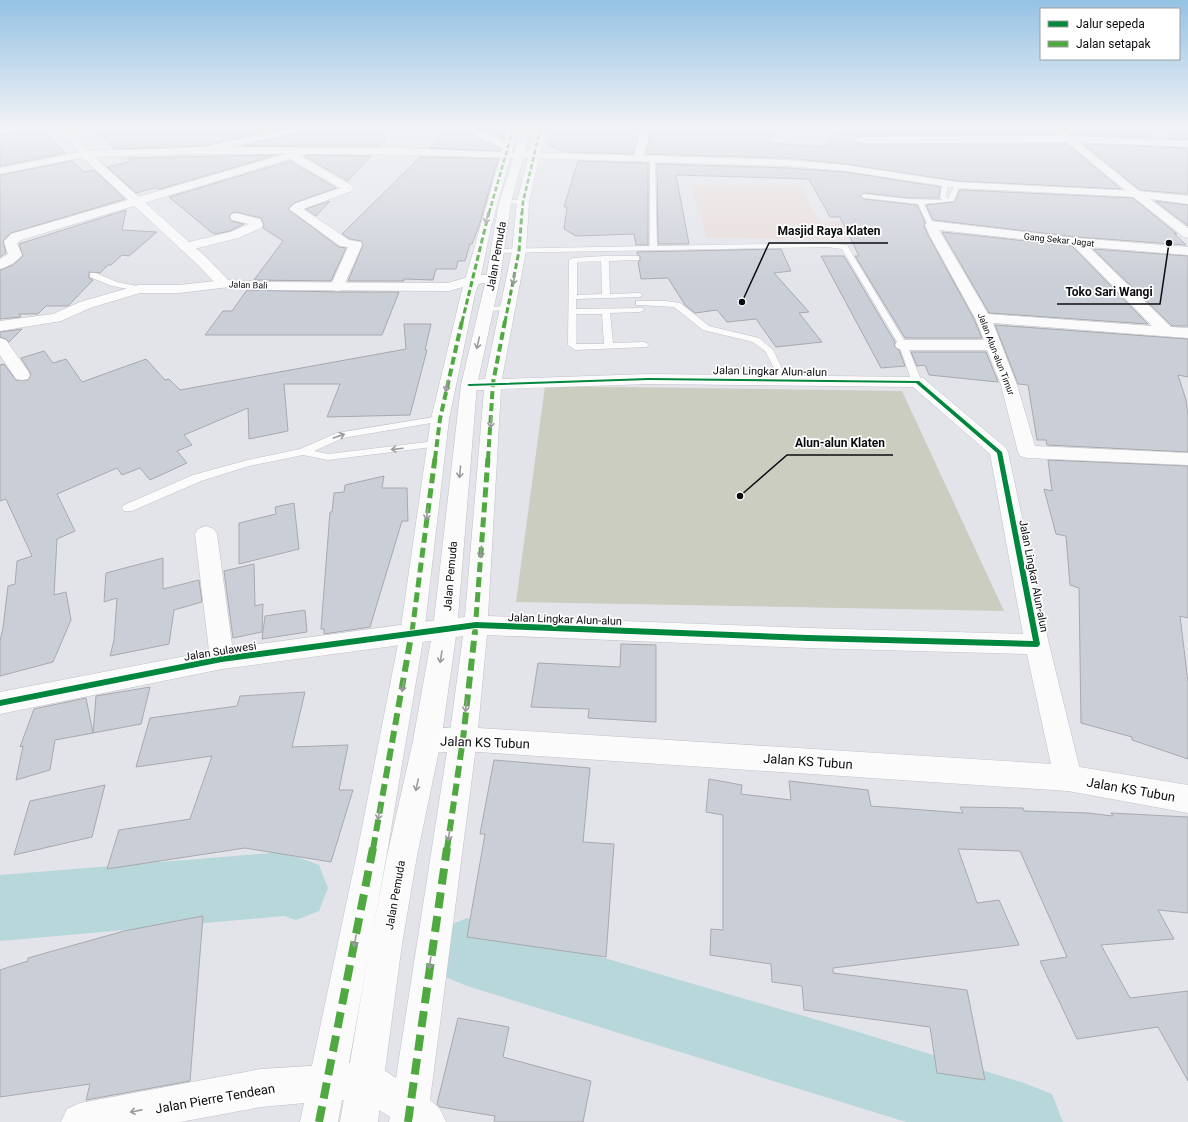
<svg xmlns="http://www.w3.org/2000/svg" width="1188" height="1122" font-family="Roboto,sans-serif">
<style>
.commercial{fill:#e7dbd8}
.green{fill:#cbcdc0}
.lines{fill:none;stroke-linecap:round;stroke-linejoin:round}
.river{fill:#b8d7db;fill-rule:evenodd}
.building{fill:#caced6;stroke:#a7a9ad}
.service-casing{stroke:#c0c1c6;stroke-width:1}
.minor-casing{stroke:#c0c1c6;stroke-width:1}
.tertiary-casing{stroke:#c0c1c6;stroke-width:1}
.secondary-casing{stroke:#c0c1c6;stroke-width:1}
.service{fill:#fbfbfc;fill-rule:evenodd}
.minor{fill:#fbfbfc;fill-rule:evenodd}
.tertiary{fill:#fbfbfc;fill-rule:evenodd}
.secondary{fill:#fbfbfc;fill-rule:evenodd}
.quiet-far5{stroke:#50a841;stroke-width:2.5;stroke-dasharray:5 2.5;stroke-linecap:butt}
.quiet-far4{stroke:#50a841;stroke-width:3;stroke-dasharray:6 3;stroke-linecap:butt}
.quiet-far3{stroke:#50a841;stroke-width:4;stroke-dasharray:8 4;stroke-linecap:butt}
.quiet-far2{stroke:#50a841;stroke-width:5;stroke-dasharray:10 5;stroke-linecap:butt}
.quiet-far1{stroke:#50a841;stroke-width:6;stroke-dasharray:12 6;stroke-linecap:butt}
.quiet{stroke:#50a841;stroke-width:8;stroke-dasharray:16 8;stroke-linecap:butt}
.cycleway-casing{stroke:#fff;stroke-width:2}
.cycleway{fill:#00873e;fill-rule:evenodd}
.oneway{stroke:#9b9b9d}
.labels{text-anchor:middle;stroke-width:3.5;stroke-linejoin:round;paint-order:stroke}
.far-street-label{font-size:9px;fill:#0b0c0f;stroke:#fff}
.street-label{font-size:11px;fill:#0b0c0f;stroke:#fff}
.near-street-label{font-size:13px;fill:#0b0c0f;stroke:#fff}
.leader{fill:none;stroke:#0b0c0f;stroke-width:1.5}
.callout-dot{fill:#0b0c0f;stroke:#fff;stroke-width:1.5}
.callout-label{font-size:12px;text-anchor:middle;font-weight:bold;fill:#0b0c0f;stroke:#fff;stroke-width:3.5;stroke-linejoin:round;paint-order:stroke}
</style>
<rect width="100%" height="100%" fill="#e2e4ea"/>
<path class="commercial" d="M691,185H800L819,221H849L859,240L707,238Z"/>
<path class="green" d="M545,386L902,391L1004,611L516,602Z"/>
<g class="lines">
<path class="river" d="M284,852L319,865L328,888L319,911L296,920L284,916L0,941V875Z
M467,918L852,1030L1024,1083L1052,1094L1063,1122H906L467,986L443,976L433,952L443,928Z"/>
</g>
<path class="building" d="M88,126H294L203,146L116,149Z
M317,126H383L385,140L379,146H243L311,130Z
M552,126H597L637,129V141L633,154L565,152L549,146Z
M687,126H761L765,132L771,133L770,143L826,147V142L848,129L899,128L897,126H1047L1056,135L860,136L854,141L860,144H1067L1121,189L957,181L846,164L787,158L646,154L649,141L650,130L687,131Z
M1060,126H1119L1121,127L1141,128L1155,138L1071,135Z
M496,128L505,134L504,139L482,129Z
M464,130L483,141L501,149V151L429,148L446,131Z
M34,131L38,136L46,134L65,153L0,166V136Z
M1171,132L1188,135V140L1167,139Z
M1083,144L1188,148V194L1140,190Z
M276,155L160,189L155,188L136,193L107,167L132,161L127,158Z
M308,155L360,156H371L348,181L304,156Z
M420,157L498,159L479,226L472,244H470L465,261H458L456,269H436L433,280L404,279V281H348L363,245L361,241L350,239L342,234Z
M72,161L84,172L94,170L125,199L11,233L3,241L6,253L0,257V175Z
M290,161L336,188L294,203L288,209L339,247L346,248L331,281L254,280L283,241L263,228L264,224L261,218L236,212L232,213L229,216L231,221L244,224L230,231L215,234L211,232L169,197Z
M578,161L648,163V245H636L634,234L576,236L564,229L567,207H564Z
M657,164L787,168L846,172L940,187L939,198H908L864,193L860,196L864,199L917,205L925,222L924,226L929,237L974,319L982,338H905L855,256H859L840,217H830L809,179L676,175L689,244H658Z
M960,190L1133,198L1177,234L1174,233L1186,245L1077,237L933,220L926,205L954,202Z
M330,201L316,216L306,209Z
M1155,201L1188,205V226Z
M126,210L122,230L157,232L129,256L122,255L111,265H108L100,273L89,272V278L93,280L68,306H46L38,314H19L21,317L0,319V270L13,265L23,256L19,244Z
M942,232L1072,246L1148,324L989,313Z
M781,249L791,271L774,273L809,312L799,313L822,342L776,347L756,319L727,322L717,310L695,313L685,305L668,278L641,279L638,262L640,260V256L637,254V252Z
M1093,249L1188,256V326H1172Z
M821,256H844L895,342L894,346L899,350L905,366L881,368Z
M247,290L337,292H399L382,335H205L223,311H232Z
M404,324H431L425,350H427L410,415L327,417L340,384H284L288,431L249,439L248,408L184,435L192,445L177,451L187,463L150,480L140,468L122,475L117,468L57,494L75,531L57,539L54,595L66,592L71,620L53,662L0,676V641L3,628L8,586L15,584L17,561L32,556L6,499L0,501V365L4,364L16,380H28L31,374L21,358L44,351L53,363L66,359L82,382L146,359L165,380L169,379L180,390L406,349Z
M995,325L1188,339V377L1178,375L1186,400L1188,415V452L1047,445L1046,440H1037L1028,385L1018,384Z
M22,329L9,342L6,339L0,337V332Z
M911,352H986L998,382L929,375L925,365L917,366Z
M1048,460L1188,466V618L1180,616L1188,682V759L1132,740V737L1081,723L1079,588L1070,585L1066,536L1056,534L1044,489L1052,491Z
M384,476L382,488H407L408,521H402L370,627L324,634V629H321L330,512H332L334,493L344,492L345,485Z
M294,503L299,549L239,564V523L276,514L275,507Z
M163,558V589L199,580L202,602L174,610L169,644L110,656L114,640L117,598L104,602L106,573Z
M254,564L255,606L263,604L262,632L233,638L224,571Z
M305,610L307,632L262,639L265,616Z
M621,644L656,645V722L588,718L589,709L531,707L538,663L620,667Z
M150,687L141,724L93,733L96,696Z
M305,692L292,747L348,745L339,790H353L331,862L245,848L107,869L119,830L190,819L212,756L136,767L150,718L237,706L240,696Z
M86,698L93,733L55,740L50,770L16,780L23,746L20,747L34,709Z
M494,760L590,768L583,842L614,844L606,957L467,937L485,834H480Z
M709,779L742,785L741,794L791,800L789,781L868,790L871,806L963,813L960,807L1023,808L1024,811L1088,813L1113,816L1111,813L1188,817V913L1158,910L1174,939L1101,945L1130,998L1188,991V1081L1158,1027L1077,1039L1040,961L1067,957L1020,851L958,849L977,903L999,900L1019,945L833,968V973L967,990L985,1080L937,1073L930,1027L804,1010L802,986L772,982L771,964L710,955L711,929L723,930V815L706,812Z
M105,785L92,837L14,855L30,801Z
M203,916L190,1081L86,1100L90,1084L0,1097V970L28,961V958L124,931Z
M458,1018L509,1027L503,1057L591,1081L583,1122H494L495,1116L440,1107L437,1104Z"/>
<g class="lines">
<defs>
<path id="service" d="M650,157L655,158L657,246L827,243L847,245L907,345L922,382L920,384H914L912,382L899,345L842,249L827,247L497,253L493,251L497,249L650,246Z
M943,182L948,183L946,197L948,199L955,184L960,185L954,201L924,204L934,225L931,227L928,225L918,204L864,198L861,196L864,194L908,199L942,200L940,197Z
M505,200H523L526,202L523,204L503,203L502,202Z
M605,256H639V260H636L609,261L610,294L639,293L643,295L639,297L576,299V309L643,308L644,310L640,312L610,313L613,343L644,342L647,343L648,345L647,347L575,350L568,345L569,260L573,258ZM601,261L602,294L577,295V262ZM576,314H602L604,344H576Z
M90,273H96L117,282L142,287L143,289L139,291L112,286L90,277Z
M636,301H666L680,303L709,326L759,338L773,350L781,366L786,381L781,384L778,383L773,366L765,351L753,342L703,330L674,307L639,305H636Z
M509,306L513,308L512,310L486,311L482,309L486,307Z
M440,416L443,417L445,419L443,421L343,438L314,451L328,454L436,441L440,442L441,444L440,446L328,460L303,455L249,466L201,481L132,511H124L122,508L124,505L193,475L248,460L300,449L337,433Z"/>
<path id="minor" d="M21,126H41L36,129L0,135V129Z
M299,126H316L311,129L203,153L198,150L203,147Z
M460,126H472L505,141L509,126H519L491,227L480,280L475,294L449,419L424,634L387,853L349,1063C373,1061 376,1065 396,1078L449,739L463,636L445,639L437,636L433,629L437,622L445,619L465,617L484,390H469L463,389L461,385L463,381L485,379L512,251L517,202L536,126H546L529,202L526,251L502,379L649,374L917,377L923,378L1006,448L1008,452L1049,644L1082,778L1078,787L1068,791L1058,787L1054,778L1027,654L808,648L487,635L477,739L430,1100L440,1109L446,1122H389L390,1117L362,1099L342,1100L338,1122H300L357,853L400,634L431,419L461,294L503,148L484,140ZM649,384L913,387L990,454L1023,634L808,628L488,616L501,389Z
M639,126H649L648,141L643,158L638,161L633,158L638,141Z
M1070,136L1188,141V147L1070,142L860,143L855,140L860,137Z
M306,148L310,149L311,151L310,153L300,156L351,185L354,189L352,191L303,209L349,240L361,242L362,245L342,290L337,291L332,290L330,287L348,247L340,246L289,209L294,204L340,188L290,159L21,240L17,243L22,255C17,261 8,267 0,269V259L8,254L4,242L11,234Z
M85,151L89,152L90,154L89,156L0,174V168Z
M236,213L260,219L263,225L261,228L238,238L186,251L181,250L179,247L181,244L230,232L249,224L232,220L230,217L232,214Z
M931,221L1077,238L1188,247V255L1089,247L1171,327L1188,328V338L993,323L1017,385L1035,446L1188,453V465L1027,458L1020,456L1018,452L1001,385L987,350H903L897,348L895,345L897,342L903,340H984L975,318L930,236L925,225L927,222ZM939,230L1073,245L1152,326L988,314Z
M224,280L229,281L231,284L229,287L179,293H140L90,308L61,321L0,331V321L53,314L80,302L139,285H179Z
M0,338L6,340L28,371L30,375L28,379L22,380L16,379L0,355Z
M206,526L214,529L217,534L234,659L231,666L222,669L213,666L210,659L195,534L198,529Z"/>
<path id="tertiary" d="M61,126H71L88,151L203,147L399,148L523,153L524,155L523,157L519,158C377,153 236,152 94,157L208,259L228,280L269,282L448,283C464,278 481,272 498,276L500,279L498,282L474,284L449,291L269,290L219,287L198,265L81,156Z
M1048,126H1058L1139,191L1188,196V204L1150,199L1188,228V238L1184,237L1132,196Z
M445,619L453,622L457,629L453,636L445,639L222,669L0,714V692L222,649Z
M463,727L1068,765L1188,785V813L1068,791L463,751L427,753L417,750L413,741L417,732L427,729Z
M327,1065L340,1070L345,1083L340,1096L327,1101L261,1107L180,1122H61L67,1109L80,1103L261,1069Z"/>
<path id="secondary" d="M520,126H530L525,152L787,160L846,165L957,182L1136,191L1140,192L1142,194L1140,196L1136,197L957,188L846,171L787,166L523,158L511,202L500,279L477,385L457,629L441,741L417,856L402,944L378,1122H340L370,944L387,856L413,741L433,629L461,385L486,279L499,202L512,163Z"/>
</defs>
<use href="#service" class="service-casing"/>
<use href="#minor" class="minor-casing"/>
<use href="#tertiary" class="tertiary-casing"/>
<use href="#secondary" class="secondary-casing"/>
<use href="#service" class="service"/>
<use href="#minor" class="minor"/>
<use href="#tertiary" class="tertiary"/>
<use href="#secondary" class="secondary"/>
<path class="quiet-far5" d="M489,213L514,126
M522,213L523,202L541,126"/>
<path class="quiet-far4" d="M462,322L489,212
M505,322L519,251L522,212"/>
<path class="quiet-far3" d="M435,459L440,419L462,321
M488,459L493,383L505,321"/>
<path class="quiet-far2" d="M412,632L435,458
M475,632L488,458"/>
<path class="quiet-far1" d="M373,849L412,631
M447,849L463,739L475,631"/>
<path class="quiet" d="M319,1122L373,848
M408,1122L447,848"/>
<defs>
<path id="cycleway" d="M649,378L919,381L1002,452L1040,644L1039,646L1037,647L808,641L476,628L222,662L0,706V700L222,656L476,622L808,635L1033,641L997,453L916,383L649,380L469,386L467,385L469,384Z"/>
</defs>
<use href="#cycleway" class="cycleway-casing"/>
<use href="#cycleway" class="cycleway"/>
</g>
<defs><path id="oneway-shaft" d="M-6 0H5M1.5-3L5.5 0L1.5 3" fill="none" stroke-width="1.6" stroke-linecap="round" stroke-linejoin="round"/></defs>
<g class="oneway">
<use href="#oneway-shaft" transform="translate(487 218) rotate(105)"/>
<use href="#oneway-shaft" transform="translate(514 279) rotate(100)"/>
<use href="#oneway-shaft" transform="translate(478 343) rotate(103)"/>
<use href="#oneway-shaft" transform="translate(447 386) rotate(103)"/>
<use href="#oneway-shaft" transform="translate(491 422) rotate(94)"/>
<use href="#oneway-shaft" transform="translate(339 436) rotate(-19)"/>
<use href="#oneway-shaft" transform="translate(397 449) rotate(173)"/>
<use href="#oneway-shaft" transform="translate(460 472) rotate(95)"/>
<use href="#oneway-shaft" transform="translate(427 514) rotate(97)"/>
<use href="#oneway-shaft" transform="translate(481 552) rotate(94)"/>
<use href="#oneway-shaft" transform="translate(441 657) rotate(99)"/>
<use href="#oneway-shaft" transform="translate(403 686) rotate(100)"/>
<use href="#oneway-shaft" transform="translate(466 706) rotate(97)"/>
<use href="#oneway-shaft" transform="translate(417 785) rotate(102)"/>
<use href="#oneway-shaft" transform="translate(379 814) rotate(100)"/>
<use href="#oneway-shaft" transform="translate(449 835) rotate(98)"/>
<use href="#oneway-shaft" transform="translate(355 941) rotate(101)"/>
<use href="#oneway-shaft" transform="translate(430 963) rotate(98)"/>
<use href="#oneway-shaft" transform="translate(136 1111) rotate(169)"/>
</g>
<linearGradient id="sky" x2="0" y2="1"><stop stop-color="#95c2e3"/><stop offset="0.45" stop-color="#f2f3f6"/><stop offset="1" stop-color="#f2f3f6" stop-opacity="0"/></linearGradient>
<rect width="1188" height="283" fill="url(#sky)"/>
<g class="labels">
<g class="far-street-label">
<text transform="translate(1059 240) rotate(6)" y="3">Gang Sekar Jagat</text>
<text transform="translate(248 285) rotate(2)" y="3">Jalan Bali</text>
<text transform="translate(996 354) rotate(69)" y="3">Jalan Alun-alun Timur</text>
</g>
<g class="street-label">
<text transform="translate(496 256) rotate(-80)" y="4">Jalan Pemuda</text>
<text transform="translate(770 371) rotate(1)" y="4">Jalan Lingkar Alun-alun</text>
<text transform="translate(450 576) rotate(-85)" y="4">Jalan Pemuda</text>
<text transform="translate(1034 576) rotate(79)" y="4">Jalan Lingkar Alun-alun</text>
<text transform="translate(565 619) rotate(2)" y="4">Jalan Lingkar Alun-alun</text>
<text transform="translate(220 651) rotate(-9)" y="4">Jalan Sulawesi</text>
<text transform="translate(395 895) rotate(-80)" y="4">Jalan Pemuda</text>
</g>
<g class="near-street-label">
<text transform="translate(485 742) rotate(2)" y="5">Jalan KS Tubun</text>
<text transform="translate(808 761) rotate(4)" y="5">Jalan KS Tubun</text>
<text transform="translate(1131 789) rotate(10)" y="5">Jalan KS Tubun</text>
<text transform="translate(215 1098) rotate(-10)" y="5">Jalan Pierre Tendean</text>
</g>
</g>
<path class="leader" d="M742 302L769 243H888M1169 243L1160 304H1057M740 496L787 455H893"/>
<g class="callout-dot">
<circle cx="742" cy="302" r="4"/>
<circle cx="1169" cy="243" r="4"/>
<circle cx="740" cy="496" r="4"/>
</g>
<g class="callout-label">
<text x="829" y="235">Masjid Raya Klaten</text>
<text x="1109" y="296">Toko Sari Wangi</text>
<text x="840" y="447">Alun-alun Klaten</text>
</g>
<rect x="1040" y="8" width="140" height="52" fill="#ffffff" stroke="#9d9e9f"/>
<rect x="1048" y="21" width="20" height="6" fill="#00873e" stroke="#9d9e9f"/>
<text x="1076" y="28" font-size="12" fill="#0b0c0f">Jalur sepeda</text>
<rect x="1048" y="41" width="20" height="6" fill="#50a841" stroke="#9d9e9f"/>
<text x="1076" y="48" font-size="12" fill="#0b0c0f">Jalan setapak</text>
</svg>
